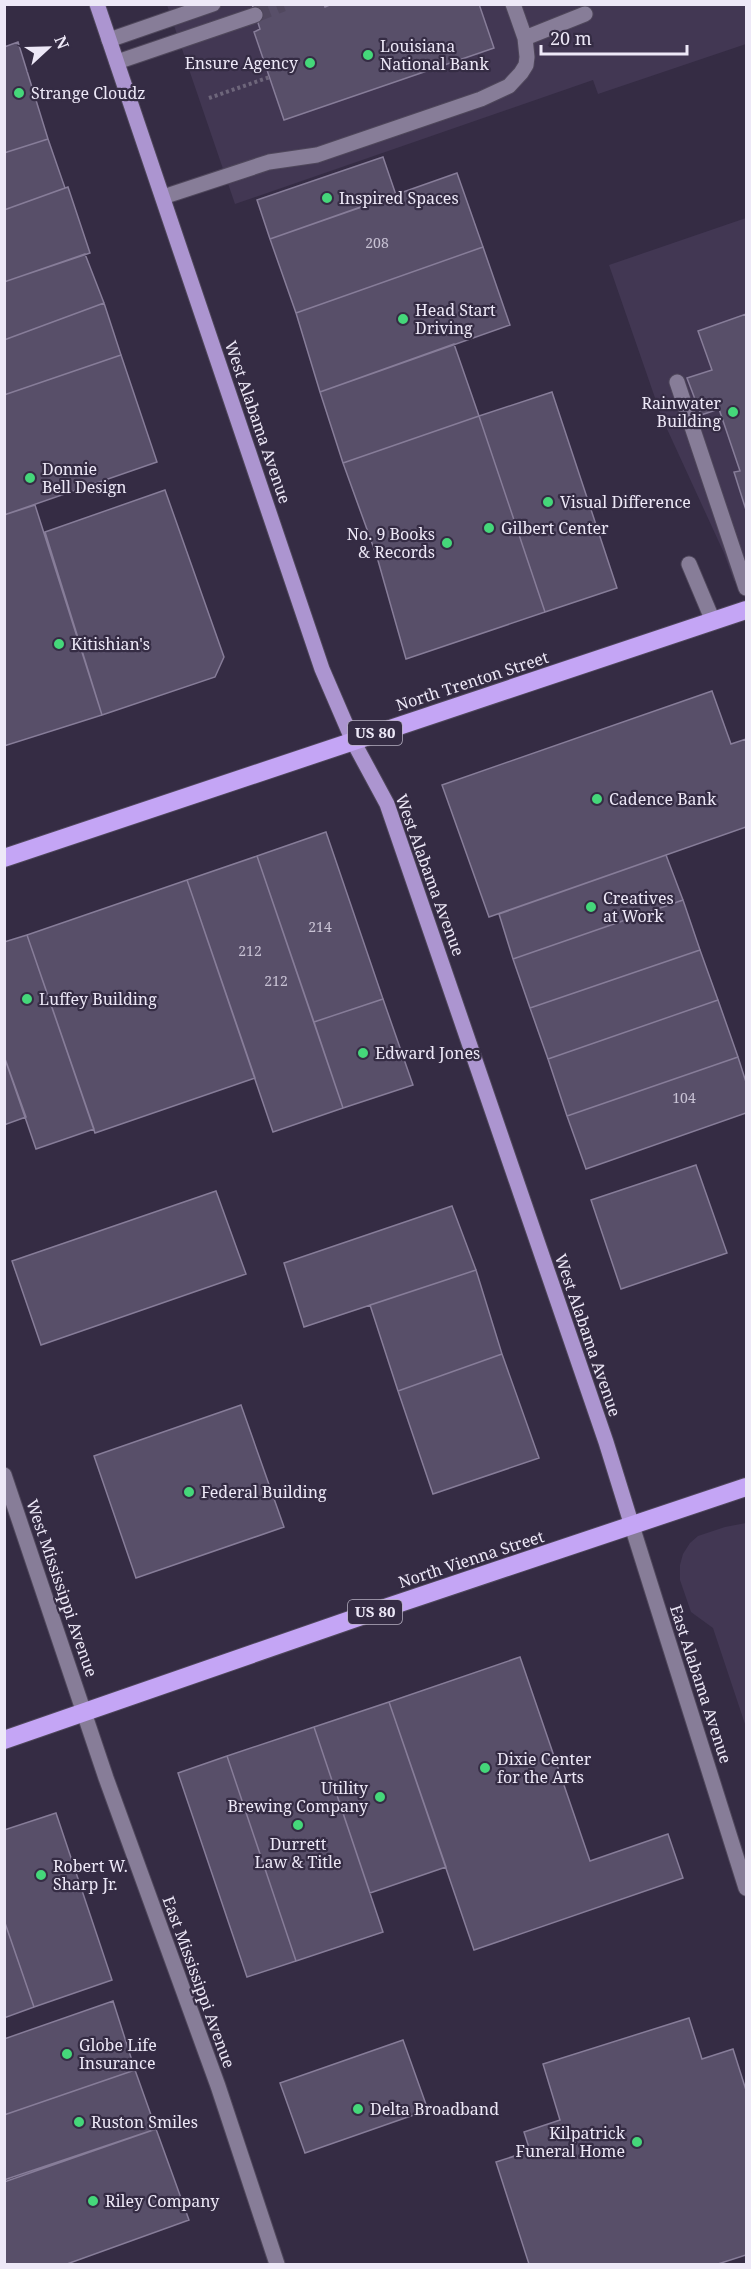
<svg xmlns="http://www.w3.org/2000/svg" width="751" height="2269" font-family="'Noto Serif',serif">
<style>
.built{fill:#423753}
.building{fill:#584f69;stroke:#877d99;stroke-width:1.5}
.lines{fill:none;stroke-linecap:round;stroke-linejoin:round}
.minor-tunnel{stroke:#51485f;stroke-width:15;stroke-dasharray:15 8;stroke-linecap:butt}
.minor-casing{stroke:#4f475b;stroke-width:17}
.major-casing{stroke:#4f475b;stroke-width:17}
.highway-casing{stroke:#4f475b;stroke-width:20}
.path{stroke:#6e667b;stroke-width:4;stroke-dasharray:3 3;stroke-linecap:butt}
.minor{stroke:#877d98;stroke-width:15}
.major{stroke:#ac95d0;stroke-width:15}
.highway{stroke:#c4a5f5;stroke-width:18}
.poi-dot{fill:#45d77a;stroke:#352c44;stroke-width:2}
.labels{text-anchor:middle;stroke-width:4.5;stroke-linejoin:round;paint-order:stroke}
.number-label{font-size:14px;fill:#c8c2d4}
.shield{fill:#352c44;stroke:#b6b0c1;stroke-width:1.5}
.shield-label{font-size:15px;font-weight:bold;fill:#ede8f7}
.poi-label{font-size:16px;fill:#ede8f7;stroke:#352c44;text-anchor:start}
.street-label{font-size:16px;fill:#ede8f7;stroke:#352c44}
</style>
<rect width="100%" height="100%" fill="#352c44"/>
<path class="built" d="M167,5H746V44L598,94L593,80L235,204Z
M746,218V577L734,581L724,553L662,418L609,265Z
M746,1523V1727L713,1628L691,1612L680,1580V1565L683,1554L690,1543L698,1536L725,1527Z"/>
<path class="building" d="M252,4H324L325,7L332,4H479L494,48L284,120L254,32L260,29Z
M18,42L48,139L4,153V47Z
M48,139L65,188L4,210V153Z
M383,157L396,195L270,239L257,200Z
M457,173L483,247L296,313L270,239Z
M68,187L90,253L4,282V210Z
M483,247L510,325L320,392L296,313Z
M85,254L104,303L4,340V282Z
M104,303L121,355L4,395V340Z
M746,314V510L734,472L740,471L719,409L701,415L687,378L712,370L698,331Z
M454,344L479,416L343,463L320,392Z
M121,355L157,462L4,515V395Z
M552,392L617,588L545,612L479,416Z
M479,416L545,612L406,659L377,557L343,463Z
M165,490L224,657L215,677L102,715L45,532Z
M35,505L102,715L4,746V515Z
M712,691L731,744L746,739V827L489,917L442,785Z
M326,832L383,999L314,1022L257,856Z
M666,855L683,900L513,959L499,914Z
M257,856L343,1108L273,1132L187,880Z
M187,880L255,1078L95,1133L27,935Z
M683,900L700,950L530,1008L513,959Z
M27,935L94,1129L36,1149L4,1056V942Z
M700,950L718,1000L548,1059L530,1008Z
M383,999L413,1085L343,1108L314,1022Z
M718,1000L738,1057L567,1116L548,1059Z
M4,1056L26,1117L4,1125Z
M738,1057L746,1082V1113L586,1169L567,1116Z
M696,1165L727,1253L621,1289L591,1200Z
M216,1191L246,1274L41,1345L12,1261Z
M452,1206L476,1270L304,1327L284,1263Z
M476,1270L502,1354L398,1391L370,1305Z
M502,1354L539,1458L433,1494L398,1391Z
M241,1405L284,1527L136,1578L94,1456Z
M520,1657L590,1861L668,1834L683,1878L474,1950L389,1702Z
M389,1702L446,1867L370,1893L314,1727Z
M314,1727L383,1932L296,1961L227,1756Z
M227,1756L296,1961L247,1977L178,1773Z
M56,1813L112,1980L34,2007L4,1920V1830Z
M4,1920L34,2007L4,2018Z
M113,2001L135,2070L4,2115V2039Z
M689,2018L702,2059L733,2049L746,2090V2255L718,2264H529L496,2162L530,2151L524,2132L560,2120L543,2064Z
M403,2040L428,2110L305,2153L280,2083Z
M135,2070L156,2129L4,2180V2115Z
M156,2129L189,2220L67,2264H4V2182Z"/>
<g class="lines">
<path class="minor-tunnel" d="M255,15L283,4"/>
<defs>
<path id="minor" d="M525,38L585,14
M109,40L213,4
M117,62L255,15
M163,197L269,162L317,155L481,99L509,86L521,73L526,65L527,57L525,38L513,4
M677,382L746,588
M689,564L713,621
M4,1475L106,1778L218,2086L277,2264
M632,1526L746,1888"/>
<path id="major" d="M97,4L322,669L353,741L387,804L606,1442L632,1526"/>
<path id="highway" d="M4,858L746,610
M4,1740L376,1611L746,1487"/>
</defs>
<use href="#minor" class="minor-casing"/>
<use href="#major" class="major-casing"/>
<use href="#highway" class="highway-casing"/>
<path class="path" d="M209,98L270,77"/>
<use href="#minor" class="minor"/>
<use href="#major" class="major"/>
<use href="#highway" class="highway"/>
</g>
<g class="poi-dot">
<circle cx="368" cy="55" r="6"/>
<circle cx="310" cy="63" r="6"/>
<circle cx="19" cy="93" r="6"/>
<circle cx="327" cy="198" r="6"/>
<circle cx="403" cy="319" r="6"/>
<circle cx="733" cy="412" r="6"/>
<circle cx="30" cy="478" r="6"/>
<circle cx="548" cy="502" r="6"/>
<circle cx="489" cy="528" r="6"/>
<circle cx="447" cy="543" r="6"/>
<circle cx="59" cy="644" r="6"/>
<circle cx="597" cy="799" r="6"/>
<circle cx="591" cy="907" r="6"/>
<circle cx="27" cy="999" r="6"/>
<circle cx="363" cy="1053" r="6"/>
<circle cx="189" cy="1492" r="6"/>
<circle cx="485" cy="1768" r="6"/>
<circle cx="380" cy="1797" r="6"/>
<circle cx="298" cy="1825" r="6"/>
<circle cx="41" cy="1875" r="6"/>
<circle cx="67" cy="2054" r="6"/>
<circle cx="358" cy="2109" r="6"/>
<circle cx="79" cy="2122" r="6"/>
<circle cx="637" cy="2142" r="6"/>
<circle cx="93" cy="2201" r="6"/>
</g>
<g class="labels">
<g class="number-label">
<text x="377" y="248">208</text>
<text x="320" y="932">214</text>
<text x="250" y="956">212</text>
<text x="276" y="986">212</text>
<text x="684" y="1103">104</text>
</g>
<g class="shield">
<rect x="348" y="721" width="54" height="24" rx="4.5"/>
<rect x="348" y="1600" width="54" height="24" rx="4.5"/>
</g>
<g class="shield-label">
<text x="375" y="738">US 80</text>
<text x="375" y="1617">US 80</text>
</g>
<g class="poi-label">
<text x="380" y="52">Louisiana<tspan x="380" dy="18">National Bank</tspan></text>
<text x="298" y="69" text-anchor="end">Ensure Agency</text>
<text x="31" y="99">Strange Cloudz</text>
<text x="339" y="204">Inspired Spaces</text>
<text x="415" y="316">Head Start<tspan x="415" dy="18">Driving</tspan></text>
<text x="721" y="409" text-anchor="end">Rainwater<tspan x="721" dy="18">Building</tspan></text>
<text x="42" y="475">Donnie<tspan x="42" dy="18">Bell Design</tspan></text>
<text x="560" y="508">Visual Difference</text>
<text x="501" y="534">Gilbert Center</text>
<text x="435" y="540" text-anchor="end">No. 9 Books<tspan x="435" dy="18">&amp; Records</tspan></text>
<text x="71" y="650">Kitishian's</text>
<text x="609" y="805">Cadence Bank</text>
<text x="603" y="904">Creatives<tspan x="603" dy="18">at Work</tspan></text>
<text x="39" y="1005">Luffey Building</text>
<text x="375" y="1059">Edward Jones</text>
<text x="201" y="1498">Federal Building</text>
<text x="497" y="1765">Dixie Center<tspan x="497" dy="18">for the Arts</tspan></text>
<text x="368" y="1794" text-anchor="end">Utility<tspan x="368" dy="18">Brewing Company</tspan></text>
<text x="298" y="1850" text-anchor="middle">Durrett<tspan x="298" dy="18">Law &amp; Title</tspan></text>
<text x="53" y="1872">Robert W.<tspan x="53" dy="18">Sharp Jr.</tspan></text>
<text x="79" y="2051">Globe Life<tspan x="79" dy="18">Insurance</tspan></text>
<text x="370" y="2115">Delta Broadband</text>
<text x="91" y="2128">Ruston Smiles</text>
<text x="625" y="2139" text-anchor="end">Kilpatrick<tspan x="625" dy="18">Funeral Home</tspan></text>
<text x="105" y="2207">Riley Company</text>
</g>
<g class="street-label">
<text transform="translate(258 422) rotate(71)" y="6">West Alabama Avenue</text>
<text transform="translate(472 681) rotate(-18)" y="6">North Trenton Street</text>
<text transform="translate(430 875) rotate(70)" y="6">West Alabama Avenue</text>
<text transform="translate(588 1335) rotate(71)" y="6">West Alabama Avenue</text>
<text transform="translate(471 1559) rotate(-18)" y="6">North Vienna Street</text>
<text transform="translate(62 1588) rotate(71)" y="6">West Mississippi Avenue</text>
<text transform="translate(701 1684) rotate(72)" y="6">East Alabama Avenue</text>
<text transform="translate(199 1982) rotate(70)" y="6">East Mississippi Avenue</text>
</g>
</g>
<rect width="751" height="2269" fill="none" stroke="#ede8f7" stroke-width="12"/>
<g transform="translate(48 48) rotate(68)" stroke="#352c44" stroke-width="4.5" paint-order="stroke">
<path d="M0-4.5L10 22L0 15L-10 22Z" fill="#ede8f7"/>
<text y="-9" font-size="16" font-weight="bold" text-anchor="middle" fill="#ede8f7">N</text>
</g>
<path d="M541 45v9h146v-9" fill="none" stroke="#ede8f7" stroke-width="3"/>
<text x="550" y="45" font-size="18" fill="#ede8f7" stroke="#352c44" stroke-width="4.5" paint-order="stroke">20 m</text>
</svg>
